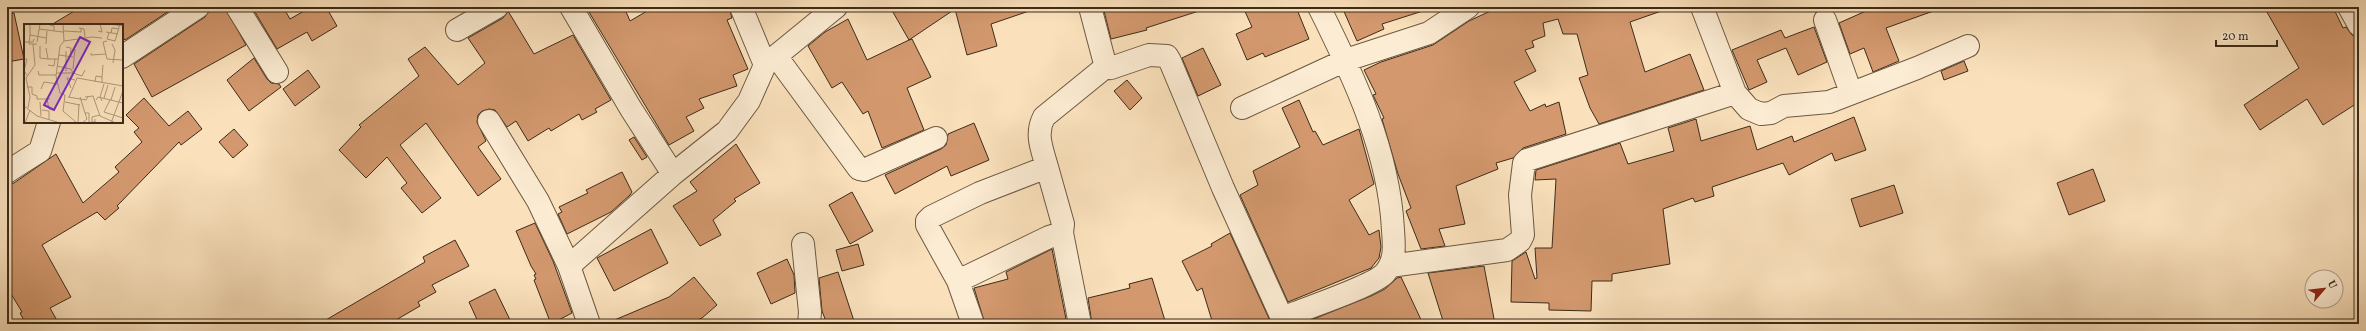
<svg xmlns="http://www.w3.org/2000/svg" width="2366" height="331" font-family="Vollkorn,serif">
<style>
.building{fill:#d3986e;stroke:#3c2c1a}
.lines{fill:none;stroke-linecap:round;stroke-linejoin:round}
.street-casing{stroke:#6c5942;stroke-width:24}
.street{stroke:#fcecd3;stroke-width:22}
.inset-road{fill:none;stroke:#ae997b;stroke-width:1}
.view{fill:#7b2cbf;fill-opacity:0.15;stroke:#7b2cbf;stroke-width:2}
.inset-edge{fill:none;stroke:#3c2c1a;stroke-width:2}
</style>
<rect width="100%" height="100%" fill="#fae1bc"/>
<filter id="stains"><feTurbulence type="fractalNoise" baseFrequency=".005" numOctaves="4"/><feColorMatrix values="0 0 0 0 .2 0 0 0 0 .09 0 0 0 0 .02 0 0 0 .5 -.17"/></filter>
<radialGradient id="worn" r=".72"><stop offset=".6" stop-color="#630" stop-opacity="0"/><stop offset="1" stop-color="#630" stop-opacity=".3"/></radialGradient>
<path class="building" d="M81,7H175L125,40L122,36V25H51Z
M210,7H225L246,45L152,97L134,64L205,17Z
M252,7H283L290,19L311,7H326L337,26L312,41L307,32L277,49Z
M586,7H624L630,21L654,7H729L732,18L727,20L748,69L733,75L737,86L699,99L704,108L686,117L694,131L669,145Z
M890,7H1031L1032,10L991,24L997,46L967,55L955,9L909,40L912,39L931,77L907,88L924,130L882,148L868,111L863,114L842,82L832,88L808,46L825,32L848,19L867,60L909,40Z
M1122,7H1201L1202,10L1146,28L1147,30L1111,39L1104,11Z
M1243,7H1296L1309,39L1265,57L1263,53L1247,60L1236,34L1252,27Z
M1342,7H1426V10L1382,24L1384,29L1357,41Z
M1499,7H1666L1667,9L1630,22L1645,72L1690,54L1704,90L1599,124L1590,108L1579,78L1588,75L1577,34H1563L1558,19L1543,23L1545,36L1532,41L1534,47L1525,50L1536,71L1514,82L1530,111L1545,104L1546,107L1559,102L1566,134L1523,148L1513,158L1496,163L1498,169L1456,186L1465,224L1439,229L1445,246L1421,249L1406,211L1411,208L1398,174L1382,119L1384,118L1373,95L1376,94L1364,70L1381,62L1433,45L1469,21Z
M1875,7H1939V9L1886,28L1899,61L1873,72L1864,48L1850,54L1839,23Z
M2264,7H2333L2343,28L2346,27L2352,35L2359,37V102L2323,125L2307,99L2260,130L2244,105L2299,68Z
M508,11L534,54L573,35L611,100L595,109L597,112L582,120L579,114L551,131L549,128L528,141L516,121L507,127L495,110L489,109L482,111L478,115L477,122L486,141L478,147L501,179L478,196L426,123L400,145L441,198L422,213L401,188L407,183L387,157L366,178L339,150L361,127L359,125L419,76L408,59L425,47L458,85L485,63L468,38L503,18Z
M14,13L24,59L7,62V14Z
M1814,27L1827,62L1798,75L1786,48L1757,60L1767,82L1749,90L1732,50L1781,30L1785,38Z
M1203,48L1221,85L1198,96L1182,58Z
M254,58L267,79L271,83L279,84L281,87L249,111L227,80Z
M1964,61L1968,71L1944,80L1941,71Z
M308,70L320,87L295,106L283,89Z
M1127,80L1142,98L1130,110L1114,91Z
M144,98L169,126L188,111L202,129L181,145L179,142L117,206L119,208L105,220L97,212L42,245L71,297L50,308L59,324H26L20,313L22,312L7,287V184L14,183L56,154L83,203L119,172L115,167L142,142L134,132L139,128L126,115Z
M1299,100L1313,132L1315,131L1323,145L1359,129L1374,184L1349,200L1369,235L1379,230L1381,247L1379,258L1371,268L1288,302L1240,195L1258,185L1253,171L1300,147L1282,108Z
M1854,117L1866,150L1835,161L1832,153L1789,175L1783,163L1712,187L1714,196L1695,202L1693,198L1663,209L1670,264L1612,274V281H1592L1591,311L1549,310V303L1511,302L1512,261L1526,252L1535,279L1537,278L1535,248H1552L1556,179L1535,180L1536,170L1620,143L1628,164L1674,151L1668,128L1696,119L1701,141L1750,126L1757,150L1792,136L1794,142Z
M974,123L989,160L951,176L947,166L895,194L885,175L941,149L946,145L948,134Z
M234,129L248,145L233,158L219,142Z
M634,137L647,157L642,160L629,140Z
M736,144L760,183L734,199L736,201L713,220L721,235L700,246L673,206L697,191L690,182Z
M2093,169L2105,201L2069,215L2057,183Z
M622,172L632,192L630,195L611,212L567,234L558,214L562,212L559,207L588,193L586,190Z
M1894,185L1903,213L1860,227L1851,199Z
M852,192L873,231L850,244L829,205Z
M535,223L553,261L572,313L551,324L534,280L536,279L534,275L536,274L531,266L516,231Z
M651,229L668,263L614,291L597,258Z
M1230,233L1271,323V324H1213L1202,288L1197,291L1182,261L1212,246L1211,244Z
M455,240L469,266L432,285L436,292L418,302L420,306L389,324H319L425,262L423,257Z
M858,244L864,265L842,271L836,250Z
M1052,249L1067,324H985L974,288L1008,279L1006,272Z
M787,259L794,275L795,293L771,304L757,273Z
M1484,266L1495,324H1444L1428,273Z
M838,272L855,324H827L822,311L819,278Z
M694,277L717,305L702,318L687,324H605L669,297Z
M1401,277L1423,324H1301L1371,296L1385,289L1397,278Z
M1152,278L1166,324H1092L1088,298L1130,288L1129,284Z
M495,289L512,324H479L469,302Z"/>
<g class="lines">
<defs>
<path id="street" d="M237,7L277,72
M571,7L631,109L673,174
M741,7L765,65
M1090,7L1104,60L1111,68L1149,55L1167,56L1170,61L1223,188L1282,318
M1702,7L1735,93L1749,109L1761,114L1771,113L1784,106L1829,102L1917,68L1968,46
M2349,7L2359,25
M1825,20L1851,93
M457,30L497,7
M776,56L859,169L864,170L936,138
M122,57L198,7
M1242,108L1346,60L1429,33L1468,7
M489,121L538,201L569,266
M1047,167C1042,149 1035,134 1044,117L1108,65
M7,172L40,151L49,122
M803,244L810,312L809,324
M1390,266L1507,250L1520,241L1523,235L1520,195L1524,163L1527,160L1735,93
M958,281L927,225V221L931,217L980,193L1047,167L1063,224L1062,233
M589,324L569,266L673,174L727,131L749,101L765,65L836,7
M973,324L958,281L1049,237L1062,233L1080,324
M1285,324L1282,318C1303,309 1372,287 1385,273C1396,260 1394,246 1393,230C1389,151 1354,77 1319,7"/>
</defs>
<use href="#street" class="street-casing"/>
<use href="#street" class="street"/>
</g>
<g transform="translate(24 24)">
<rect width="99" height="99" fill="#fae1bc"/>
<path class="inset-road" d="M6,0V11L22,14M23,0L30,2V7M39,0L40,17L36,22L32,52L36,69L41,71L39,87L53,99M86,0L99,2M55,4L60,5L61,13M15,5L39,8M40,7L57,8V4M74,7L78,8L76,0M82,8L94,10M85,9L83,15L91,17L96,0M87,9L88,4L95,5M6,11L5,20H13M40,17L68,13L78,14M83,17L79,18L83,35L99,36M0,18H9L10,15M13,18L16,0M22,20L23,7M88,20L91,26L89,39M16,22V34L24,35M42,23L47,24L46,33M22,24L24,35H34M42,27V47M67,29V31L82,30M35,31L49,33M0,35H3L0,47L3,51M24,41L30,42L31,35M33,42L47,45L49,49L58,52L61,46M49,45L51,25M14,47L15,51H32M32,49H49M78,53L79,41M71,58L72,52L78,53V59M3,63H8V70L13,72V75H26M47,64L43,54L51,56M17,65L20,58L34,60M44,73L62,76L64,73M45,73L53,54L99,62M56,73L61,89H65V99M61,73L69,72L76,92L92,99M80,74L84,61M23,75L25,85L29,86M72,76L74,73L99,79M86,76L80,88L99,94M87,76L91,63M78,77L76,73L80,60M16,78L17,92M41,78L56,81M0,82L13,92L36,99M4,84L6,73L2,54L11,41L9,20M18,86L25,87V95M71,95V98H68V93L76,91M1,99L6,86M54,99L55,80M58,99L63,95L61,89M87,99L99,67"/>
<path class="view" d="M56,13L66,18L30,86L20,81Z"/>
<rect width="99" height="99" class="inset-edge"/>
</g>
<rect width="2366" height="331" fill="none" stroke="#fae1bc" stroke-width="24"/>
<rect x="8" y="8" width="2350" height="315" fill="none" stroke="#3c2c1a" stroke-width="2"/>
<rect x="12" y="12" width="2342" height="307" fill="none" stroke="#3c2c1a"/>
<g transform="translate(2324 289) rotate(62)"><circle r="19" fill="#fcecd3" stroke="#af9f89"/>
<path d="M0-3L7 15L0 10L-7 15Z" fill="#8f2418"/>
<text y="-6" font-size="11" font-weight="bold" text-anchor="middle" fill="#3c2c1a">U</text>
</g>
<path d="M2216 40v6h61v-6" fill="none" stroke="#3c2c1a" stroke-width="2"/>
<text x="2222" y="40" font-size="12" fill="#3c2c1a" stroke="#fcecd3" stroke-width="3" paint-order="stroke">20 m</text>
<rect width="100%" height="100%" filter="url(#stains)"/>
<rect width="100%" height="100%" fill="url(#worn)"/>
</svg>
